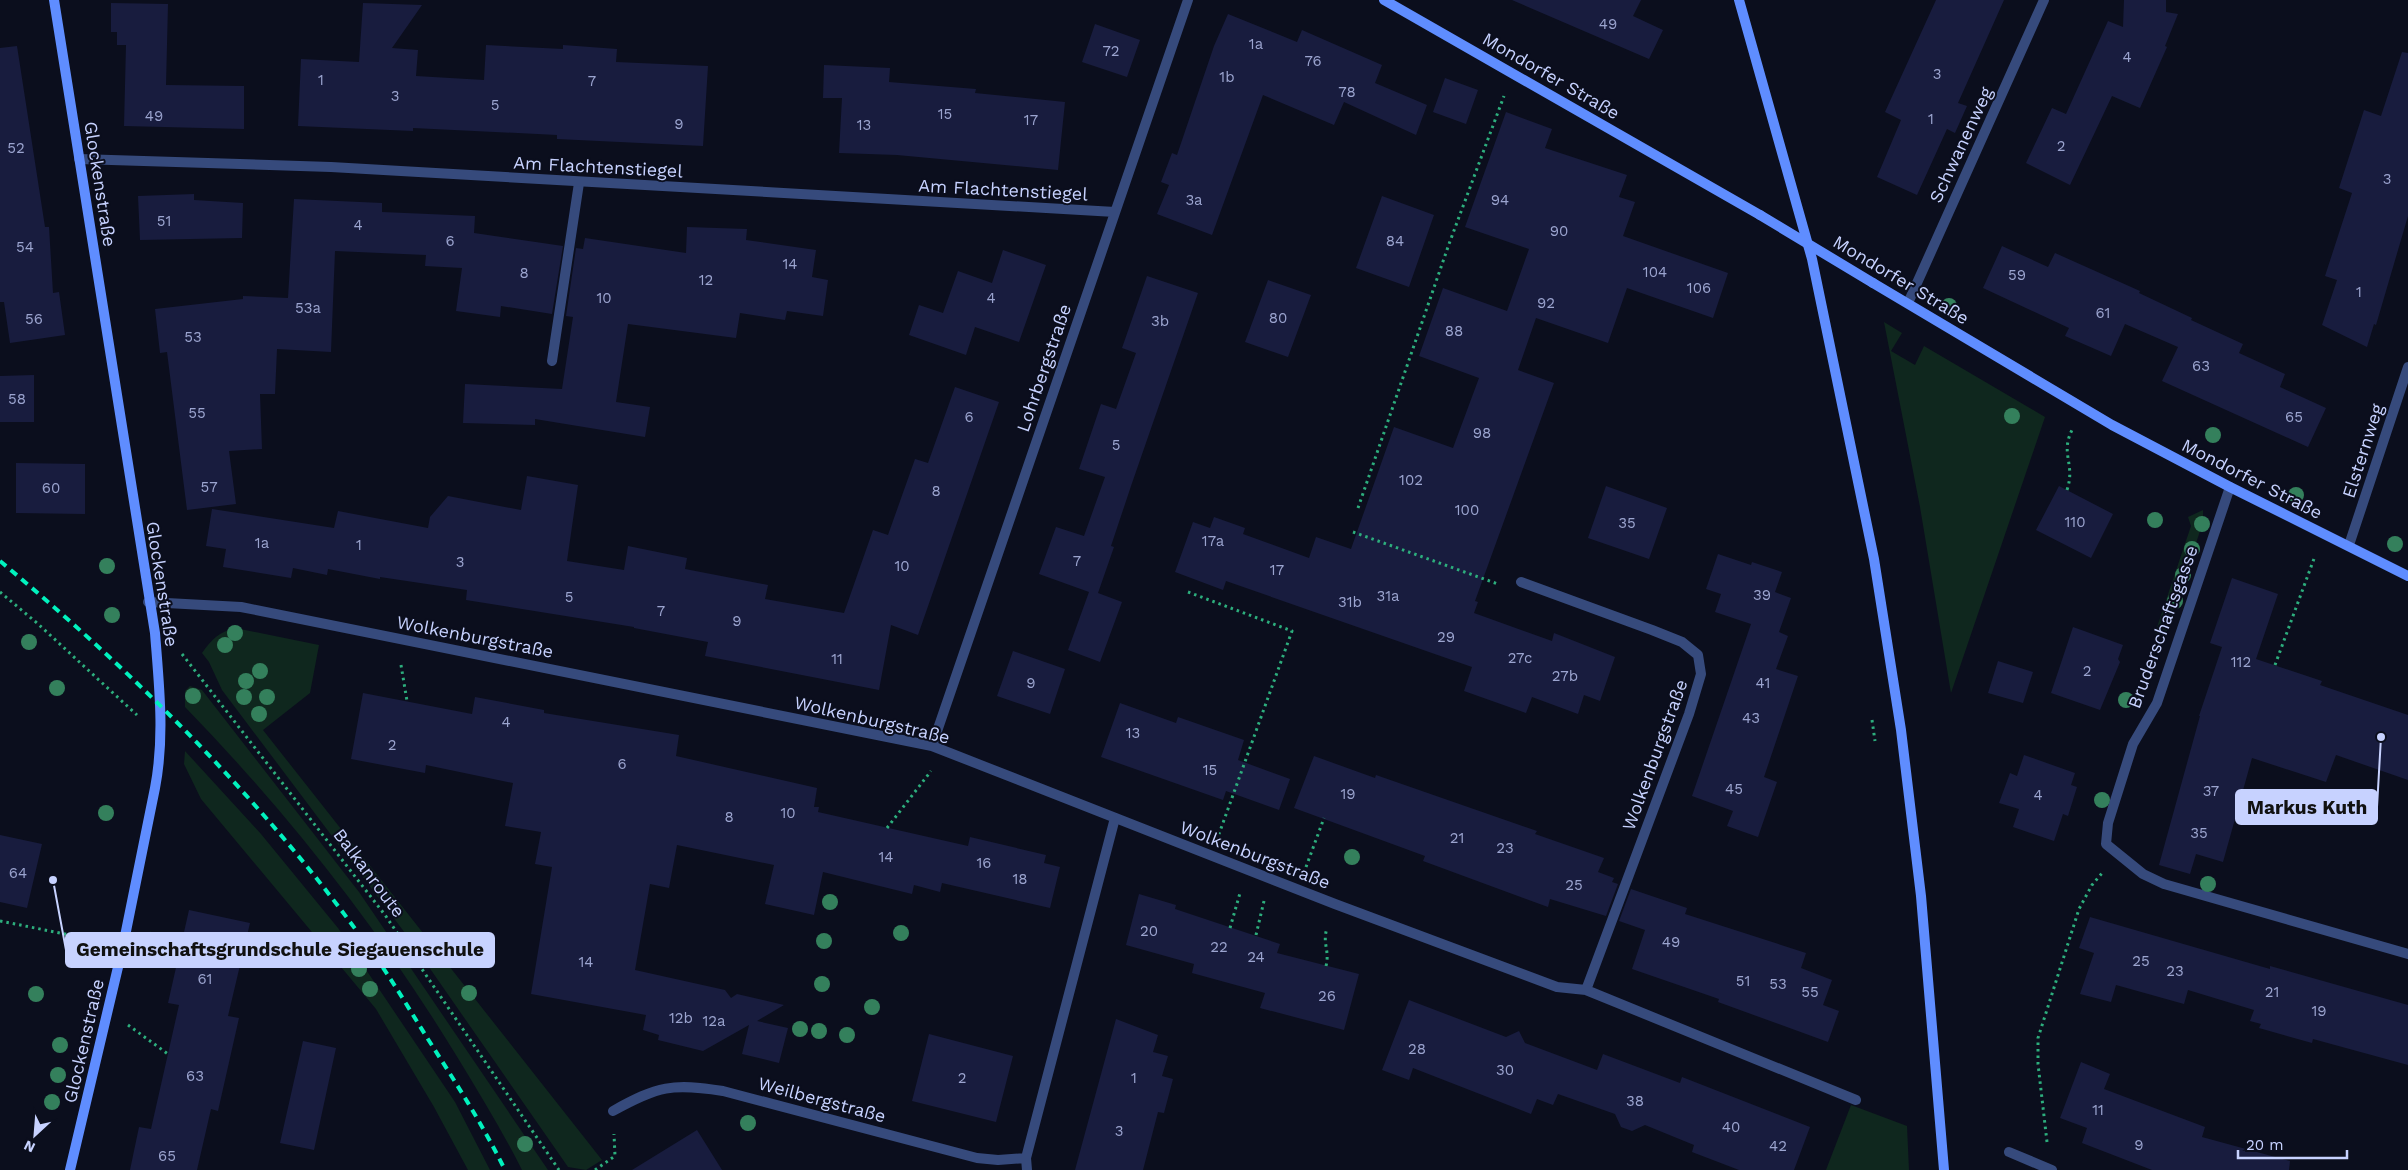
<svg xmlns="http://www.w3.org/2000/svg" width="2408" height="1170" font-family="'Work Sans',sans-serif">
<style>
.green{fill:#0f271e}
.building{fill:#181c3e}
.lines{fill:none;stroke-linecap:round;stroke-linejoin:round}
.path{stroke:#2dae7d;stroke-width:3;stroke-dasharray:2.5 4;stroke-linecap:butt}
.lane{stroke:#364a7c;stroke-width:10}
.street{stroke:#364a7c;stroke-width:10}
.secondary{stroke:#5f8dff;stroke-width:10}
.rail{stroke:#01f2be;stroke-width:4;stroke-dasharray:8 6;stroke-linecap:butt}
.secondary-bridge{stroke:#5f8dff;stroke-width:10}
.tree{fill:#34805c}
.labels{text-anchor:middle;stroke-width:4;stroke-linejoin:round;paint-order:stroke}
.number-label{font-size:15px;fill:#9ba4cf}
.street-label{font-size:18px;fill:#c7d2ff;stroke:#0b0e1d}
.leader{fill:none;stroke:#c7d2ff;stroke-width:2}
.callout-dot{fill:#c7d2ff;stroke:#0b0e1d;stroke-width:2}
.callout{fill:#c7d2ff;stroke:#c7d2ff;stroke-width:2}
.callout-label{font-size:19px;text-anchor:middle;font-weight:bold;fill:#111}
</style>
<rect width="100%" height="100%" fill="#0b0e1d"/>
<path class="green" d="M1884,322L1902,333L1891,351L1915,365L1924,346L2045,417L1951,693L1920,507Z
M2203,510V522L2165,637L2155,633L2191,526L2188,517Z
M235,628L319,645L310,693L263,730L602,1160L586,1170L568,1167L408,937L222,690L209,662L202,653C212,639 219,632 235,628Z
M190,686L202,690L359,892L548,1170H522C502,1130 479,1093 456,1055C379,929 288,813 185,707V691Z
M185,751L261,834L338,928L455,1102L490,1170H468L434,1107L376,1009L201,799L184,764Z
M1851,1105L1907,1126L1909,1170H1826Z"/>
<path class="building" d="M1512,0H1641L1633,16L1663,30L1649,59Z
M1936,0H2004L1958,103L1967,106L1955,133L1947,129L1917,195L1877,177L1901,120L1885,112Z
M2124,0H2166V12L2178,14L2165,46L2167,47L2140,108L2112,96L2070,185L2026,163L2052,108L2066,114L2108,21L2123,27Z
M111,3L168,4L166,85L244,86V129L124,126L126,45H117V32H111Z
M363,3L422,5L392,48L418,50L416,76L484,80L486,45L563,49V45L617,49L616,62L708,66L703,146L557,139V135L413,128V131L298,126L301,59L359,62Z
M1228,14L1297,42L1302,30L1382,65L1375,83L1427,105L1416,135L1344,102L1334,125L1263,95L1212,235L1157,214L1169,185L1161,182L1172,153L1177,155L1214,46Z
M1095,24L1140,40L1127,77L1082,62Z
M17,46L45,227H49L53,293L59,292L65,335L10,343L4,302H0V48Z
M2402,52L2408,53V216L2376,325L2374,324L2367,347L2322,325L2337,280L2325,276L2352,193L2339,188L2364,110L2381,116Z
M824,65L890,68L889,82L976,89L975,93L1065,102L1058,170L897,155L839,153L842,98H823Z
M1445,78L1478,90L1466,124L1433,112Z
M1506,112L1552,129L1545,148L1627,175L1619,197L1635,202L1623,236L1728,273L1713,318L1627,288L1608,343L1536,318L1518,370L1554,383L1475,601L1478,602L1474,613L1552,641L1554,633L1615,657L1600,701L1584,695L1578,714L1532,697L1526,713L1464,691L1472,667L1226,581L1223,590L1175,572L1193,522L1210,528L1214,517L1245,528L1243,534L1309,558L1316,537L1351,549L1394,427L1453,448L1479,378L1419,356L1443,288L1507,311L1529,249L1465,227Z
M194,194V200L243,203L242,238L140,240L138,196Z
M1382,196L1434,215L1409,287L1356,268Z
M294,199L382,203V212L475,216L474,233L563,246L552,314L501,306L500,317L456,311L462,268L425,266L426,255L335,251L331,352L277,349L275,394H260L262,449L229,451L236,504L187,510L167,352L160,353L155,309L243,299V296L288,298Z
M687,227L747,229L746,240L816,250L812,277L828,280L823,316L787,311L785,320L740,313L736,338L628,324L616,402L650,407L645,437L535,419V425L463,423L465,384L562,389L573,317L566,316L576,248L583,249L585,238L686,253Z
M2002,246L2048,267L2055,253L2140,291L2139,293L2192,318L2191,320L2243,344L2239,353L2285,374L2280,387L2326,408L2308,447L2162,381L2178,347L2125,324L2111,356L2065,336L2069,328L1983,288Z
M1003,250L1046,265L1019,342L975,327L966,355L909,335L919,305L943,313L958,271L992,283Z
M1147,276L1198,293L1131,486L1111,546L1114,547L1098,593L1122,602L1100,662L1068,650L1089,592L1039,574L1056,527L1084,536L1105,477L1079,469L1101,404L1116,409L1136,353L1122,348Z
M1268,280L1311,295L1288,357L1245,342Z
M34,375V422H0V376Z
M955,387L999,402L918,635L891,625L879,690L705,656L708,642L634,628V627L466,600L467,590L380,577V579L328,569L327,575L293,568L291,578L223,567L226,549L206,546L212,509L334,528L338,511L428,528L430,517L448,496L521,510L527,476L578,485L567,561L624,570L628,546L687,558L685,569L768,585L765,599L844,613L873,530L888,535L915,459L928,463Z
M16,463L85,464V514L16,513Z
M1606,486L1667,508L1649,559L1588,538Z
M2059,486L2113,514L2091,558L2036,530Z
M1718,554L1751,565L1752,562L1782,572L1775,592L1791,598L1779,632L1788,636L1776,669L1798,676L1764,777L1777,782L1758,837L1727,826L1733,811L1692,796L1751,624L1715,612L1721,594L1706,589Z
M2232,578L2278,594L2256,659L2322,681L2320,685L2408,715V780L2336,755L2326,782L2252,758L2223,862L2196,854L2190,874L2159,865L2200,716H2199L2222,647L2210,643Z
M2073,627L2123,645L2118,659L2120,662L2100,710L2051,693Z
M1013,651L1065,669L1050,714L997,696Z
M1998,661L2033,672L2023,703L1988,693Z
M363,693L472,714L475,697L544,710V713L679,735L676,756L817,788L814,807H819L818,812L968,846L970,837L1046,855L1044,863L1060,867L1050,908L942,883L940,892L914,885L912,894L823,872L814,915L765,904L774,865L677,845L669,888L650,884L635,970L725,990L731,998L737,994L784,1005L757,1021L788,1028L779,1063L742,1054L749,1025L703,1051L658,1040L659,1035L643,1030L646,1015L531,994L552,867L535,864L541,832L505,826L513,783L426,765L425,773L351,759Z
M1120,703L1176,723L1178,717L1244,740L1238,760L1290,779L1279,810L1226,791L1223,800L1101,757Z
M2024,755L2075,773L2071,785L2077,787L2068,816L2063,814L2054,841L2013,827L2019,809L1999,803L2010,773L2017,776Z
M1314,756L1375,778L1376,775L1537,831L1535,834L1604,858L1598,872L1614,878L1612,882L1618,884L1606,916L1550,899L1548,907L1423,861L1425,856L1294,808Z
M0,835L42,844L27,908L0,902Z
M1631,889L1687,908L1685,914L1806,953L1801,968L1832,980L1823,1005L1839,1011L1828,1042L1718,1002L1719,999L1632,969L1645,930L1619,921Z
M1139,894L1176,905L1175,909L1280,944L1277,953L1359,974L1344,1030L1260,1008L1265,993L1192,973L1194,964L1126,945Z
M189,910L250,923L228,1016L239,1018L218,1111L211,1109L197,1170H130L139,1127L151,1129L179,1005L168,1003Z
M2090,917L2270,969V966L2408,1005V1065L2313,1039L2312,1043L2259,1028L2261,1024L2250,1021L2254,1010L2188,990L2184,1004L2116,985L2111,1002L2080,994L2094,953L2079,948Z
M1409,1000L1506,1037L1519,1031L1525,1043L1597,1070L1603,1054L1680,1083L1682,1077L1810,1127L1794,1170H1739L1692,1152L1694,1145L1645,1125L1632,1131L1621,1127L1615,1114L1558,1094L1553,1105L1537,1099L1531,1114L1413,1068L1409,1080L1382,1070Z
M1116,1019L1158,1035L1153,1052L1168,1056L1162,1076L1173,1079L1164,1113L1158,1112L1143,1170H1075Z
M929,1034L1013,1056L996,1122L912,1101Z
M303,1041L336,1048L314,1150L280,1143Z
M2081,1062L2110,1074L2104,1089L2205,1127L2202,1137L2290,1161L2289,1170H2152L2082,1143L2087,1128L2060,1118Z
M697,1130L722,1170H632Z"/>
<g class="lines">
<path class="path" d="M2067,490C2076,463 2059,454 2073,428
M1358,508L1449,244L1504,96
M1353,532L1498,584
M0,592L37,623L137,715
M1188,592L1292,631L1219,834
M182,654L385,915L559,1170
M401,665L407,701
M2275,665L2315,556
M1872,720L1875,741
M887,828L931,771
M1306,867L1324,818
M0,921L100,941
M1230,928L1240,893
M150,933L179,956
M1256,935L1264,901
M1326,966C1330,950 1322,944 1327,928
M128,1025L168,1054
M2047,1142L2038,1064V1038L2079,909L2092,885L2103,872
M595,1170L615,1156L614,1134"/>
<path class="lane" d="M552,361L579,183"/>
<path class="street" d="M79,159L331,167L1115,212
M1908,303L2044,0
M2230,487L2157,703L2133,744L2108,823L2106,844L2143,874L2164,884L2408,954
M2349,545L2408,367
M1521,582L1652,630L1682,642L1698,655L1701,674L1689,714L1586,990
M148,602L241,607L932,746L1335,904L1557,987L1586,990L1856,1100
M932,746L1188,0
M613,1111C658,1086 672,1083 723,1091L977,1158L998,1160L1026,1158
M2009,1152L2052,1170
M1027,1170L1026,1158L1115,818"/>
<path class="secondary" d="M54,0L155,633C159,685 165,736 155,788L123,946L70,1170
M1384,0L1760,215
M1739,0L1812,259L1874,559L1901,730L1921,896L1944,1170
M1873,283L2112,425L2230,487L2408,576"/>
<path class="rail" d="M0,561C139,677 269,806 374,955C393,981 409,1009 426,1036C454,1080 482,1123 505,1170"/>
<path class="secondary-bridge" d="M1760,215L1873,283"/>
</g>
<g class="tree">
<circle cx="1949" cy="306" r="8"/>
<circle cx="2012" cy="416" r="8"/>
<circle cx="2213" cy="435" r="8"/>
<circle cx="2296" cy="495" r="8"/>
<circle cx="2155" cy="520" r="8"/>
<circle cx="2202" cy="524" r="8"/>
<circle cx="2395" cy="544" r="8"/>
<circle cx="2192" cy="549" r="8"/>
<circle cx="107" cy="566" r="8"/>
<circle cx="2183" cy="575" r="8"/>
<circle cx="2175" cy="601" r="8"/>
<circle cx="112" cy="615" r="8"/>
<circle cx="235" cy="633" r="8"/>
<circle cx="29" cy="642" r="8"/>
<circle cx="225" cy="645" r="8"/>
<circle cx="260" cy="671" r="8"/>
<circle cx="246" cy="681" r="8"/>
<circle cx="57" cy="688" r="8"/>
<circle cx="193" cy="696" r="8"/>
<circle cx="244" cy="697" r="8"/>
<circle cx="267" cy="697" r="8"/>
<circle cx="2126" cy="700" r="8"/>
<circle cx="259" cy="714" r="8"/>
<circle cx="2102" cy="800" r="8"/>
<circle cx="106" cy="813" r="8"/>
<circle cx="1352" cy="857" r="8"/>
<circle cx="2208" cy="884" r="8"/>
<circle cx="830" cy="902" r="8"/>
<circle cx="901" cy="933" r="8"/>
<circle cx="824" cy="941" r="8"/>
<circle cx="359" cy="969" r="8"/>
<circle cx="822" cy="984" r="8"/>
<circle cx="370" cy="989" r="8"/>
<circle cx="469" cy="993" r="8"/>
<circle cx="36" cy="994" r="8"/>
<circle cx="872" cy="1007" r="8"/>
<circle cx="800" cy="1029" r="8"/>
<circle cx="819" cy="1031" r="8"/>
<circle cx="847" cy="1035" r="8"/>
<circle cx="60" cy="1045" r="8"/>
<circle cx="58" cy="1075" r="8"/>
<circle cx="52" cy="1102" r="8"/>
<circle cx="748" cy="1123" r="8"/>
<circle cx="525" cy="1144" r="8"/>
</g>
<g class="labels">
<g class="number-label">
<text x="1608" y="29">49</text>
<text x="1256" y="49">1a</text>
<text x="1111" y="56">72</text>
<text x="2127" y="62">4</text>
<text x="1313" y="66">76</text>
<text x="1937" y="79">3</text>
<text x="1227" y="82">1b</text>
<text x="321" y="85">1</text>
<text x="592" y="86">7</text>
<text x="1347" y="97">78</text>
<text x="395" y="101">3</text>
<text x="495" y="110">5</text>
<text x="945" y="119">15</text>
<text x="154" y="121">49</text>
<text x="1931" y="124">1</text>
<text x="1031" y="125">17</text>
<text x="679" y="129">9</text>
<text x="864" y="130">13</text>
<text x="2061" y="151">2</text>
<text x="16" y="153">52</text>
<text x="2387" y="184">3</text>
<text x="1194" y="205">3a</text>
<text x="1500" y="205">94</text>
<text x="164" y="226">51</text>
<text x="358" y="230">4</text>
<text x="1559" y="236">90</text>
<text x="450" y="246">6</text>
<text x="1395" y="246">84</text>
<text x="25" y="252">54</text>
<text x="790" y="269">14</text>
<text x="1655" y="277">104</text>
<text x="524" y="278">8</text>
<text x="2017" y="280">59</text>
<text x="706" y="285">12</text>
<text x="1699" y="293">106</text>
<text x="2359" y="297">1</text>
<text x="604" y="303">10</text>
<text x="991" y="303">4</text>
<text x="1546" y="308">92</text>
<text x="308" y="313">53a</text>
<text x="2103" y="318">61</text>
<text x="1278" y="323">80</text>
<text x="34" y="324">56</text>
<text x="1160" y="326">3b</text>
<text x="1454" y="336">88</text>
<text x="193" y="342">53</text>
<text x="2201" y="371">63</text>
<text x="17" y="404">58</text>
<text x="197" y="418">55</text>
<text x="969" y="422">6</text>
<text x="2294" y="422">65</text>
<text x="1482" y="438">98</text>
<text x="1116" y="450">5</text>
<text x="1411" y="485">102</text>
<text x="209" y="492">57</text>
<text x="51" y="493">60</text>
<text x="936" y="496">8</text>
<text x="1467" y="515">100</text>
<text x="2075" y="527">110</text>
<text x="1627" y="528">35</text>
<text x="1213" y="546">17a</text>
<text x="262" y="548">1a</text>
<text x="359" y="550">1</text>
<text x="1077" y="566">7</text>
<text x="460" y="567">3</text>
<text x="902" y="571">10</text>
<text x="1277" y="575">17</text>
<text x="1762" y="600">39</text>
<text x="1388" y="601">31a</text>
<text x="569" y="602">5</text>
<text x="1350" y="607">31b</text>
<text x="661" y="616">7</text>
<text x="737" y="626">9</text>
<text x="1446" y="642">29</text>
<text x="1520" y="663">27c</text>
<text x="837" y="664">11</text>
<text x="2241" y="667">112</text>
<text x="2087" y="676">2</text>
<text x="1565" y="681">27b</text>
<text x="1031" y="688">9</text>
<text x="1763" y="688">41</text>
<text x="1751" y="723">43</text>
<text x="506" y="727">4</text>
<text x="1133" y="738">13</text>
<text x="392" y="750">2</text>
<text x="622" y="769">6</text>
<text x="1210" y="775">15</text>
<text x="1734" y="794">45</text>
<text x="2211" y="796">37</text>
<text x="1348" y="799">19</text>
<text x="2038" y="800">4</text>
<text x="788" y="818">10</text>
<text x="729" y="822">8</text>
<text x="2199" y="838">35</text>
<text x="1457" y="843">21</text>
<text x="1505" y="853">23</text>
<text x="886" y="862">14</text>
<text x="984" y="868">16</text>
<text x="18" y="878">64</text>
<text x="1020" y="884">18</text>
<text x="1574" y="890">25</text>
<text x="1149" y="936">20</text>
<text x="1671" y="947">49</text>
<text x="1219" y="952">22</text>
<text x="1256" y="962">24</text>
<text x="2141" y="966">25</text>
<text x="586" y="967">14</text>
<text x="2175" y="976">23</text>
<text x="205" y="984">61</text>
<text x="1743" y="986">51</text>
<text x="1778" y="989">53</text>
<text x="1810" y="997">55</text>
<text x="2272" y="997">21</text>
<text x="1327" y="1001">26</text>
<text x="2319" y="1016">19</text>
<text x="681" y="1023">12b</text>
<text x="714" y="1026">12a</text>
<text x="1417" y="1054">28</text>
<text x="1505" y="1075">30</text>
<text x="195" y="1081">63</text>
<text x="962" y="1083">2</text>
<text x="1134" y="1083">1</text>
<text x="1635" y="1106">38</text>
<text x="2098" y="1115">11</text>
<text x="1731" y="1132">40</text>
<text x="1119" y="1136">3</text>
<text x="2139" y="1150">9</text>
<text x="1778" y="1151">42</text>
<text x="167" y="1161">65</text>
</g>
<g class="street-label">
<text transform="translate(1551 76) rotate(30)" y="6">Mondorfer Straße</text>
<text transform="translate(1961 145) rotate(-65)" y="6">Schwanenweg</text>
<text transform="translate(598 167) rotate(3)" y="6">Am Flachtenstiegel</text>
<text transform="translate(100 184) rotate(81)" y="6">Glockenstraße</text>
<text transform="translate(1003 190) rotate(3)" y="6">Am Flachtenstiegel</text>
<text transform="translate(1901 280) rotate(31)" y="6">Mondorfer Straße</text>
<text transform="translate(1044 368) rotate(-71)" y="6">Lohrbergstraße</text>
<text transform="translate(2363 451) rotate(-72)" y="6">Elsternweg</text>
<text transform="translate(2252 479) rotate(27)" y="6">Mondorfer Straße</text>
<text transform="translate(162 584) rotate(81)" y="6">Glockenstraße</text>
<text transform="translate(2163 627) rotate(-70)" y="6">Bruderschaftsgasse</text>
<text transform="translate(475 637) rotate(11)" y="6">Wolkenburgstraße</text>
<text transform="translate(872 720) rotate(13)" y="6">Wolkenburgstraße</text>
<text transform="translate(1655 755) rotate(-70)" y="6">Wolkenburgstraße</text>
<text transform="translate(1255 855) rotate(21)" y="6">Wolkenburgstraße</text>
<text transform="translate(369 873) rotate(53)" y="6">Balkanroute</text>
<text transform="translate(84 1041) rotate(-77)" y="6">Glockenstraße</text>
<text transform="translate(822 1100) rotate(15)" y="6">Weilbergstraße</text>
</g>
</g>
<path class="leader" d="M2381 737L2377 807M53 880L66 950"/>
<g class="callout-dot">
<circle cx="2381" cy="737" r="5"/>
<circle cx="53" cy="880" r="5"/>
</g>
<g class="callout">
<rect x="2236" y="790" width="141" height="34" rx="5"/>
<rect x="66" y="933" width="428" height="34" rx="5"/>
</g>
<g class="callout-label">
<text x="2307" y="814">Markus Kuth</text>
<text x="280" y="956">Gemeinschaftsgrundschule Siegauenschule</text>
</g>
<g transform="translate(35 1135) rotate(206)" stroke="#0b0e1d" stroke-width="4" paint-order="stroke">
<path d="M0-4L9 19L0 12L-9 19Z" fill="#c7d2ff"/>
<text y="-8" font-size="14" font-weight="bold" text-anchor="middle" fill="#c7d2ff">N</text>
</g>
<path d="M2238 1150v8h109v-8" fill="none" stroke="#c7d2ff" stroke-width="2.5"/>
<text x="2246" y="1150" font-size="15" fill="#c7d2ff" stroke="#0b0e1d" stroke-width="4" paint-order="stroke">20 m</text>
</svg>
